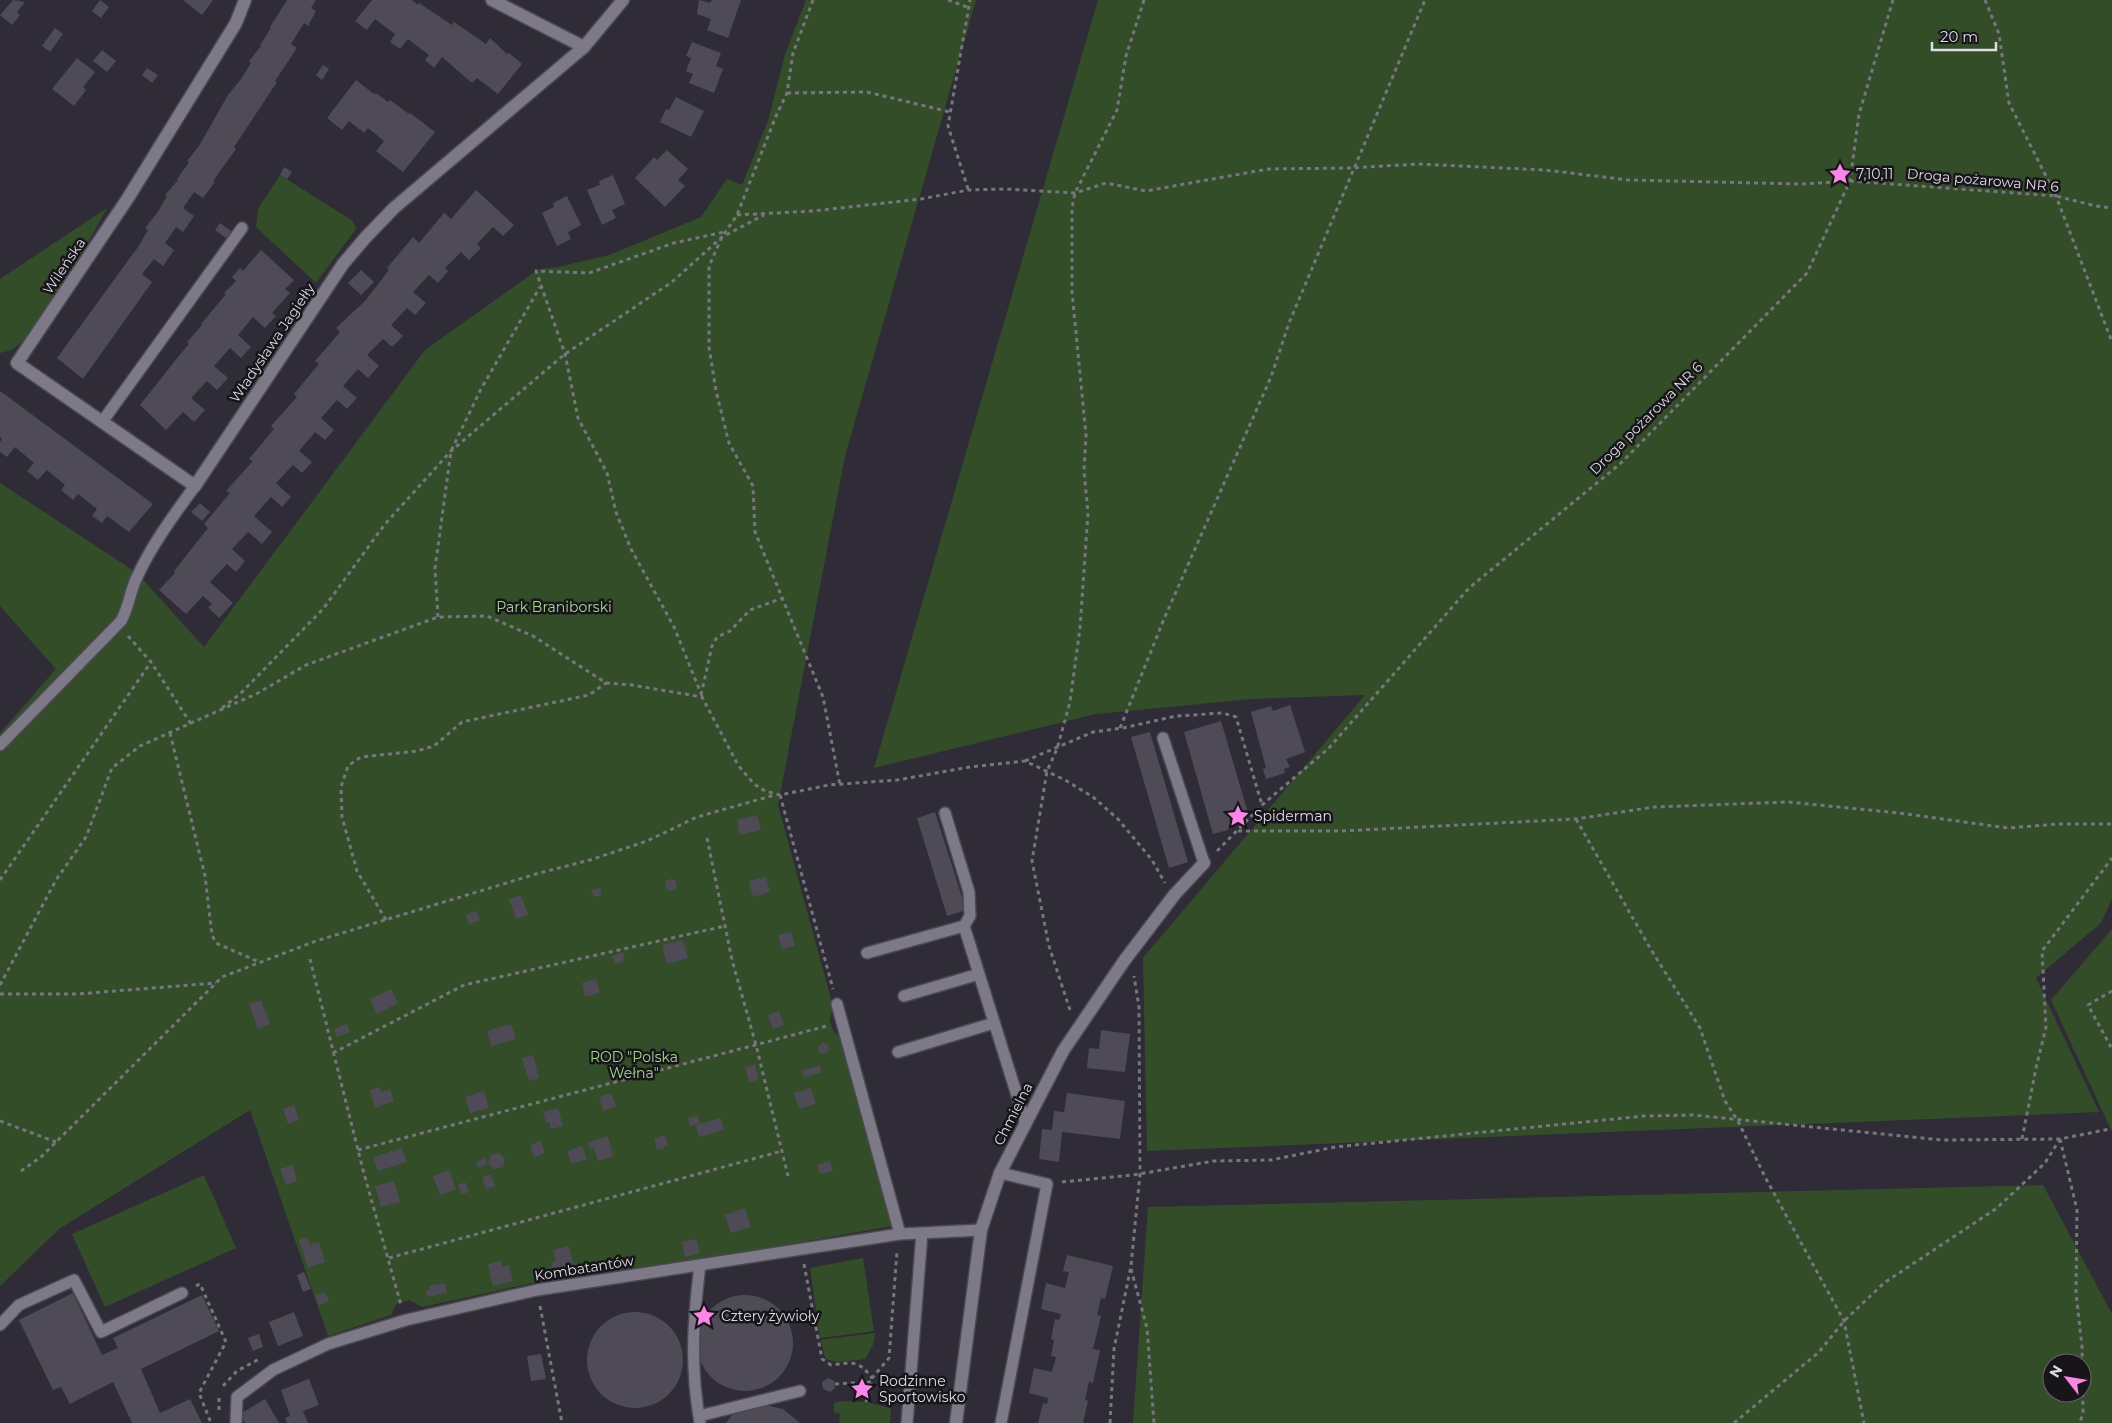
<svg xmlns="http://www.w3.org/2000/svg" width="2112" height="1423" font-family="Montserrat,sans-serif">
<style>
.green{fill:#334d29;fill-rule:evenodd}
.building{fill:#4e4b57}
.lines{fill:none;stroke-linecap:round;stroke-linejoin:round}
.lane-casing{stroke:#4b4852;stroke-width:14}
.street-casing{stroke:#4b4852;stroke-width:15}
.path{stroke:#77757e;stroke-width:3;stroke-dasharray:4 4;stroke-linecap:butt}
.lane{stroke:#7d7987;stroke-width:11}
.street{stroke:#7d7987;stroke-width:12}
.labels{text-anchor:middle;stroke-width:5;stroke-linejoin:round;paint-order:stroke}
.poi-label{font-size:14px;fill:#dfdde4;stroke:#17151a;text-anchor:start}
.street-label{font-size:14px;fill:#dfdde4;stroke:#17151a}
.park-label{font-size:14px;fill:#a2d98f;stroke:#17151a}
</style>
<rect width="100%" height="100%" fill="#2f2c37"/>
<path class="green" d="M806,0H976L845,456L778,805L833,1006L830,1020L833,1031L841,1037L892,1226L722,1256L551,1279L422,1307L409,1300L396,1304L391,1315L328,1336L250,1110L59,1229L0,1286V733L56,669L0,606V483L137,573L204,647L425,350L539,269L558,267L609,255L701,217L727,179L742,185L768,121L785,54Z
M1098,0H2112V899L2101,923L2036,978L2099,1112L1147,1151L1143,958L1365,695L1251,699L1096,714L874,768Z
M280,175L353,221L356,229L316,283L256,227L258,209Z
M107,208L42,326L12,350L0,353V279Z
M2112,929V1132L2051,1000Z
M204,1175L236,1248L105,1307L72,1234Z
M2043,1185L2112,1314V1423H1133L1148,1207ZM2052,1363H2082V1393H2052Z
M863,1258L874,1331L820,1338L810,1268Z
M875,1333L873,1345L865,1359C853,1360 835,1365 825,1358L821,1340Z
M842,1401L866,1402L891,1408L890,1423H839L840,1414L834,1412V1403Z"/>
<path class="building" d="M13,0L25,2L17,12L20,15L12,25L0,15Z
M100,0L109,7L101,18L92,11Z
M183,0H213L202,15Z
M287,0H316L311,8L316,11L308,26L304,23L291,44L297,48L275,81L277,82L234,147L236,149L213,181L215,182L203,198L194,192L183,208L194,216L183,232L176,227L165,243L174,250L163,266L154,259L142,274L152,282L83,379L57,358L138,247L148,230L145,228L157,213L167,196L165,195L178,180L177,179L189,162L187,161L199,146L228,95L241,79L251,63L249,61L261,46L260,45L271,28L270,27Z
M372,0H412L418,5L419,3L452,25L454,22L486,44L490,38L507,54L509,53L522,64L498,94L477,78L472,83L442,57L434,68L425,60L429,55L408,39L400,49L390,42L395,34L375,19L367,30L355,21Z
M699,0L710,3L712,0H741L728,38L707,30L711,19L697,14Z
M55,28L63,34L50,52L42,46Z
M692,42L721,53L716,66L723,69L714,93L689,83L693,74L686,71L691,58L686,56Z
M102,50L116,61L107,72L93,61Z
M77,58L95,72L83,87L86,90L74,106L52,89Z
M323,65L329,69L322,80L316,75Z
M147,68L158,75L152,83L142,75Z
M356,80L374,94L376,93L388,102L390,100L409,114L410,113L435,132L403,172L376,151L384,141L368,128L364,133L349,121L342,130L327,118Z
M676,97L704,111L691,137L660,122L666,109L669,110Z
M667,150L688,169L678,180L685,186L665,207L635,178L654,157L657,160Z
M284,167L292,172L287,179L280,175Z
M613,175L625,204L612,210L616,218L602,225L587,190L600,185L599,181Z
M476,190L514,225L503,236L493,227L477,244L481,248L469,260L461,252L445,268L448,271L438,283L429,275L413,292L426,303L415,315L407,308L391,325L403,336L392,347L383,339L367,355L379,366L368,378L358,369L343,386L357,398L347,409L337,400L321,418L334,430L325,440L315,432L299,451L312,462L302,473L293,465L276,483L291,497L282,507L271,497L254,516L272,532L262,544L248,532L232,549L245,561L236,572L227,564L210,582L233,603L219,618L208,607L212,604L203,596L186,614L159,590L175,573L174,571L208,528L204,524L230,493L226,491L253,461L249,459L274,429L271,426L297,397L294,394L319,364L315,361L340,332L336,328L365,301L389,270L387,268L413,237L419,243L444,213L451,219Z
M567,196L581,225L568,232L571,239L557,246L542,213L554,207L553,203Z
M220,223L232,232L227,239L215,230Z
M261,250L294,280L285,289L290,293L272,313L276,316L265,328L253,317L238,335L251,347L241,358L230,348L214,366L228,378L217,390L207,381L191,398L205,410L194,422L183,412L166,430L140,405L178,357L189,344L187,342L202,325L201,324L226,294L224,293L236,281L232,277L240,268L243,271Z
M361,270L374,282L361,295L348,283Z
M0,391L153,504L129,532L107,516L102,523L92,516L97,509L78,494L73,500L61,490L65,485L47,470L38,480L27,471L34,463L15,447L7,457L0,452V442L2,439L0,437Z
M200,503L210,512L202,521L191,512Z
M1290,705L1305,752L1286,759L1290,767L1284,769L1285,773L1266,779L1263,769L1266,768L1251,712L1271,706L1273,711Z
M1221,721L1248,813L1229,819L1232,829L1213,834L1184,732Z
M1150,732L1188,862L1169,868L1131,737Z
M935,812L966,910L947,916L917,818Z
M757,815L761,830L740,835L737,820Z
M766,877L770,892L753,897L749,881Z
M665 885a6 6 0 1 1 12 0a6 6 0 1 1-12 0Z
M600,888L602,895L594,897L591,890Z
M521,895L528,915L516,919L509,899Z
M476,911L480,920L469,924L466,915Z
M791,932L795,946L782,949L778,935Z
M683,940L688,958L667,964L662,945Z
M623,952L625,961L614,964L612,956Z
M596,979L600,993L585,997L582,983Z
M391,989L398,1003L377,1014L370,999Z
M261,1000L270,1024L258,1029L249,1004Z
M779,1011L784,1025L773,1029L768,1015Z
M347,1024L350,1032L337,1037L334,1029Z
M511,1024L516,1039L491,1046L487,1031Z
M1101,1030L1130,1034L1125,1072L1087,1068L1089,1048L1099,1049Z
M822,1043L827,1044L829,1051L824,1054L819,1053L818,1047Z
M533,1055L539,1078L529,1081L522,1058Z
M755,1065L758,1080L749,1082L745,1067Z
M820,1066L821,1073L804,1077L802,1070Z
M380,1087L381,1092L390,1089L394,1101L375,1108L370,1090Z
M811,1088L816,1104L799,1109L794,1093Z
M484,1091L489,1108L470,1113L465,1097Z
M611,1093L616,1106L604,1111L599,1097Z
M1067,1093L1125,1101L1120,1139L1062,1132L1059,1162L1039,1159L1042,1129L1052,1130L1054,1111L1064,1112Z
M294,1105L299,1120L288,1124L283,1109Z
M558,1108L563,1126L551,1129L549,1122L546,1123L543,1112Z
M698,1116L700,1123L690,1126L688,1118Z
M721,1118L724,1130L699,1137L696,1125Z
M665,1135L668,1146L657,1150L654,1138Z
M608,1136L613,1156L598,1161L594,1148L590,1149L588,1142Z
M541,1141L545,1153L534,1157L530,1145Z
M582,1146L587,1159L572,1164L567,1151Z
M402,1148L407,1162L378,1171L373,1157Z
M499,1153L505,1159L503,1167L494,1169L488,1163L491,1155Z
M485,1158L487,1165L478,1168L476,1162Z
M830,1161L833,1171L820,1174L817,1165Z
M293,1165L297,1181L286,1185L280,1169Z
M449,1170L456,1189L440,1195L433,1176Z
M491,1174L495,1186L486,1189L482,1177Z
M394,1181L400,1202L381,1207L375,1186Z
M465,1182L469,1192L462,1194L458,1185Z
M745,1208L751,1227L731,1233L725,1215Z
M307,1237L310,1245L319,1242L325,1262L308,1268L299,1240Z
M696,1239L700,1253L685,1257L682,1242Z
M569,1246L575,1269L554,1274L551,1262L556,1261L553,1250Z
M1067,1255L1113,1266L1105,1299L1101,1298L1097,1315L1101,1316L1093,1349L1100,1350L1093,1383L1089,1382L1085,1400L1088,1401L1083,1423H1038L1043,1403L1047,1404L1048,1398L1029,1393L1034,1368L1052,1372L1056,1357L1051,1356L1054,1340L1051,1339L1055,1319L1059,1320L1061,1314L1041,1309L1046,1283L1065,1288L1069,1272L1063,1271Z
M501,1261L502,1267L509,1265L513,1281L493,1286L488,1264Z
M304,1272L311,1289L303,1292L297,1275Z
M445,1283L447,1293L428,1297L426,1290H430L429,1286Z
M325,1292L329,1301L319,1305L315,1296Z
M73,1293L102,1355L118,1348L113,1338L202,1295L219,1331L141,1369L160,1413L190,1399L202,1423H132L113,1382L70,1404L61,1387L53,1390L19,1320Z
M697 1343a48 48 0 1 1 96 0a48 48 0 1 1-96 0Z
M587 1360a48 48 0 1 1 96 0a48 48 0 1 1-96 0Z
M294,1312L303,1336L278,1346L269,1322Z
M259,1334L263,1347L253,1351L248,1338Z
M541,1354L546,1379L531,1381L527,1356Z
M828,1378L834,1381L835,1388L830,1392L823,1389L822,1382Z
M309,1379L319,1405L303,1411L308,1423H287L285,1418L290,1416L281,1390Z
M265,1399L279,1423H245L240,1414Z
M766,1405L783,1409L800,1423H726L733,1414L748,1407Z"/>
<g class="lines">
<defs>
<path id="lane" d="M102,422L242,228
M1163,738L1204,863
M0,745L121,621C129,607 130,591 137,577C152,544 174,515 195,486
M945,813L969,892L970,916L964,926
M867,953L964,926L1025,1121
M904,996L979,974
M837,1004L900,1234
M898,1052L994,1023
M1000,1173L1047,1184L1001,1423
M700,1265C693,1322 690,1366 700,1423
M0,1325L19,1305L74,1280L101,1332L182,1293
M699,1416L800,1391
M236,1423L237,1397L273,1370L328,1344L406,1320L537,1290L900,1234L981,1230
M907,1423L922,1233"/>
<path id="street" d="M245,0L236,23L128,198L17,363L195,486L343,264L366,237L394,208L584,47L623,0
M492,0L584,47
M956,1423L981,1230L1000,1173L1063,1051L1124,961L1175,894L1204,863"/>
</defs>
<use href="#lane" class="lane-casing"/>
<use href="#street" class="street-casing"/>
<path class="path" d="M813,0L793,53L787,93L776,116L737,215L722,237L709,266V347L716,391L729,443L753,486L755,532L823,697L840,785
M948,0L970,8
M1985,0L1999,34L2009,103L2056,196L2112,342
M787,93L867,92L950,112
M968,189L948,126L970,0
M737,215L813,211L921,199L968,190L1005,189L1075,193L1106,183L1146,191L1268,169L1350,168L1418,164L1545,170L1629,180L1801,184L1850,181L2056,196L2096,206L2112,208
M438,617L435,568L451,451L481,389L540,287
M128,636L151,662L191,724
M701,695L712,646L717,637L730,631L750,610L783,598
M702,696L674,627L631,549L616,512L607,473L578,418L565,354L536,271L589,273L674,243L724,232
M222,708L240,694L323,609L385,524L451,451L565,354L672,282L722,237L764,215
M1120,728L1164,619L1271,377L1289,323L1425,0
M170,733L205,876L212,935L216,943L259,962
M1025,761L1093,732L1123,728L1176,716L1223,713L1236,717L1262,805
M780,795L833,989
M1576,819L1650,948L1700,1028L1725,1101L1738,1121L1765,1177L1844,1321L1864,1423
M1238,831H1342L1576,819L1654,807L1788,802L1899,813L2008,828L2058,824H2112
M707,838L732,960L756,1045L788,1176
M1217,851L1262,805L1328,749L1469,588L1620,464L1807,273L1850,181L1859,114L1893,0
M0,880L151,662
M386,920L357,871L342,817L341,787L348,766L361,757L417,751L434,746L462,722L589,695L606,683
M310,959L363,1170L401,1305
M0,985L56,880L86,837L112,768L140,746L258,693L306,665L438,617L487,616L533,636L606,683L632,685L702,697L738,765L754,784L765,791L780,795L829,785L897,780L970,767L1025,761L1065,780L1093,797L1118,819L1152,860L1165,883
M2112,991L2088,1005L2112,1049
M0,994H77L216,983
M1070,1010L1049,946L1032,861L1047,771L1057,749L1070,702L1080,628L1088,513L1084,471L1086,435L1072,292V208L1075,193L1117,110L1126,56L1144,0
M333,1053L464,985L725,926
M0,1121L56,1142
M2022,1139L2036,1068L2046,1027L2042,951L2112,858
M2060,1139L2077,1210L2076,1293L2082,1347L2083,1412L2080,1423
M358,1150L827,1026
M21,1171L41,1157L222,977L316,941L536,874L590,860L647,841L697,817L775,795
M1062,1182L1133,1175L1214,1161L1271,1160L1335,1147L1644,1116L1693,1115L1942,1140L2060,1139L2110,1129
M389,1258L782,1151
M804,1264L822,1359L831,1365C852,1363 858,1359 872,1378
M1131,1269L1147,1328L1154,1423
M196,1286L200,1284L226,1342L199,1393L211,1423
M540,1306L562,1423
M835,1384L871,1382
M223,1386L237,1371L261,1358
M866,1402L872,1378L889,1358L897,1251
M219,1410V1394
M1110,1423L1114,1349L1131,1266L1140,1174L1139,1007L1134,976
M1734,1423L1819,1352L1844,1321L1884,1283L1997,1208L2045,1163L2060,1139"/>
<use href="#lane" class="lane"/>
<use href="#street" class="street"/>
</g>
<defs>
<symbol id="sight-bare" viewBox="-9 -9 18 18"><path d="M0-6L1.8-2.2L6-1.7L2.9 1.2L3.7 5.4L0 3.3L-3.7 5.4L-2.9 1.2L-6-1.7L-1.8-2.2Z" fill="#fa87e7" stroke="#17151a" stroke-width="2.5" paint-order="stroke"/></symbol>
</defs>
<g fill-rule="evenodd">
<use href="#sight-bare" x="1824" y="158" width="32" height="32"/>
<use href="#sight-bare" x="1222" y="800" width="32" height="32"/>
<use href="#sight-bare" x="688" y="1300" width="32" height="32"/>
<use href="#sight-bare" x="846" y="1373" width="32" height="32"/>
</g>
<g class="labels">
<g class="poi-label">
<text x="1856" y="179">7,10,11</text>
<text x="1254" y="821">Spiderman</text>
<text x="721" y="1321">Cztery żywioły</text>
<text x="879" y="1386">Rodzinne<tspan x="879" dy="16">Sportowisko</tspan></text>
</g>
<g class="street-label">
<text transform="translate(1983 180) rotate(5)" y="5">Droga pożarowa NR 6</text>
<text transform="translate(64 266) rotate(-56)" y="5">Wileńska</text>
<text transform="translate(272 343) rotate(-56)" y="5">Władysława Jagiełły</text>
<text transform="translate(1646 418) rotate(-45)" y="5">Droga pożarowa NR 6</text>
<text transform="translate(1013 1114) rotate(-63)" y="5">Chmielna</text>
<text transform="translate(584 1268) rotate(-9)" y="5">Kombatantów</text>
</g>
<g class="park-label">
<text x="554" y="612">Park Braniborski</text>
<text x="634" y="1062">ROD "Polska<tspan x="634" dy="16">Wełna"</tspan></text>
</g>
</g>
<g transform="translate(2067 1378) rotate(301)"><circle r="24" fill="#17151a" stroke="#67656b"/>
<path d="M0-4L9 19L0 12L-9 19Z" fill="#fa87e7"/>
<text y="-8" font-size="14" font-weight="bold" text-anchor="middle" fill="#dfdde4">N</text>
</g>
<path d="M1932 42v8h64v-8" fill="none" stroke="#dfdde4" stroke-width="2.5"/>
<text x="1940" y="42" font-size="15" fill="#dfdde4" stroke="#17151a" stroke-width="4" paint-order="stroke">20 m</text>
</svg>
